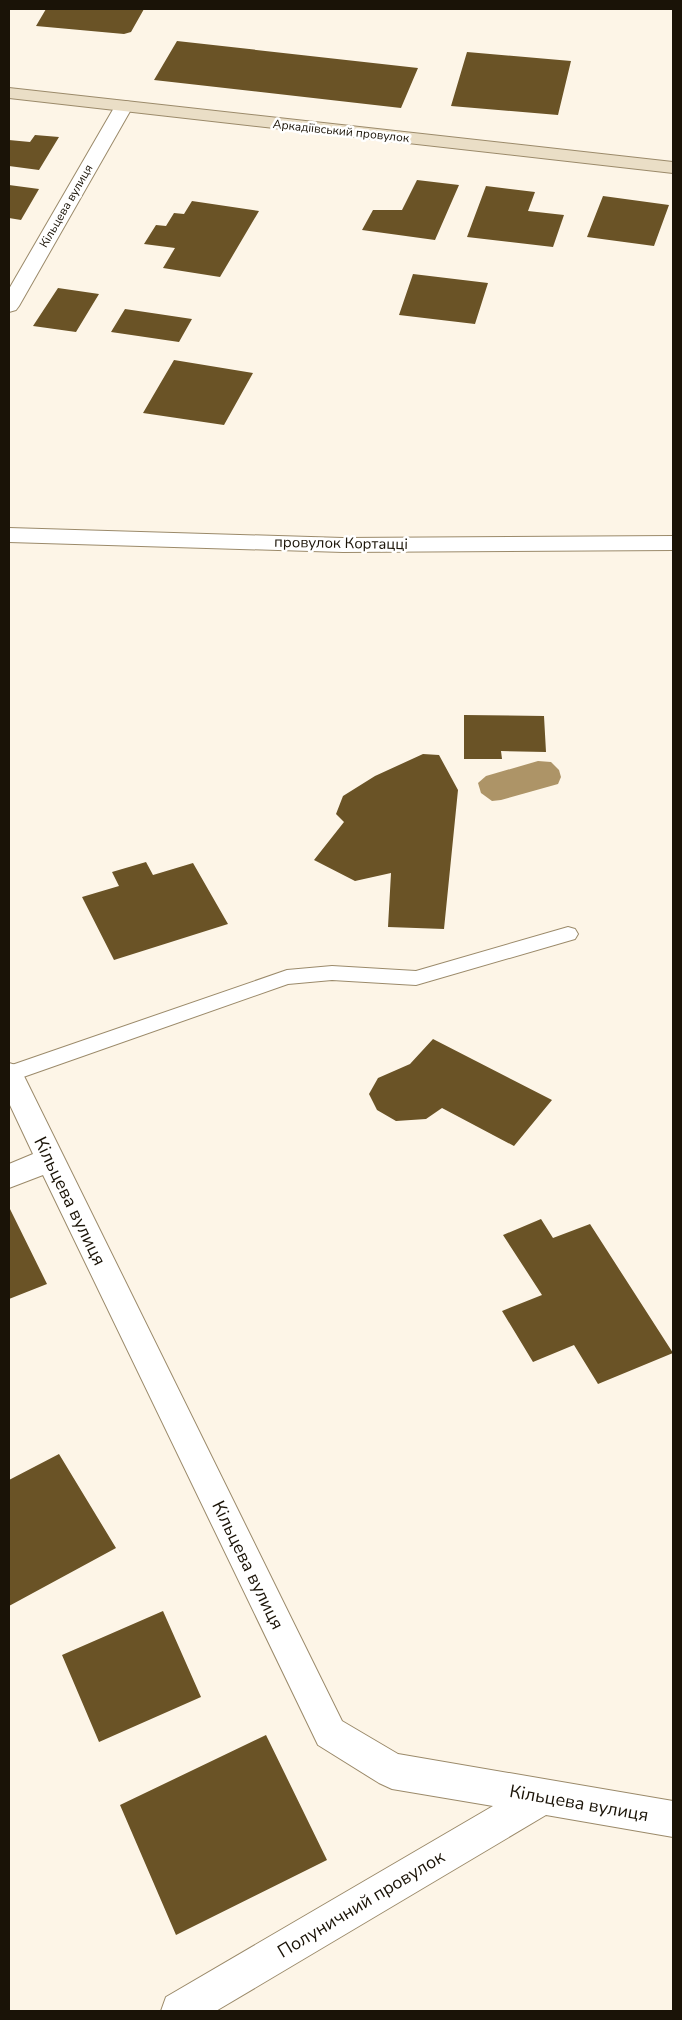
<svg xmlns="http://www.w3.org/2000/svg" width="682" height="2020" font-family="'Nunito Sans',sans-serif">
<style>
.water{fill:#ad9467}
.building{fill:#6a5326}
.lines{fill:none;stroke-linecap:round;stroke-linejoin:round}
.lane-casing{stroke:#9b8a6a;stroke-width:2}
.street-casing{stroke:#9b8a6a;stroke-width:2}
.secondary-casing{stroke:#9b8a6a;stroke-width:2}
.lane{fill:#fff;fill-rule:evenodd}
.street{fill:#fff;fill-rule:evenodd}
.secondary{fill:#eadec6;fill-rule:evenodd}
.labels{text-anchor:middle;stroke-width:5;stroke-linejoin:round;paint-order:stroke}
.far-street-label{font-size:12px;fill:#1a1307;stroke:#fff}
.street-label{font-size:15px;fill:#1a1307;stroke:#fff}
.near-street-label{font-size:18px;fill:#1a1307;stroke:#fff}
</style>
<rect width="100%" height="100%" fill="#fdf5e7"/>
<path class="water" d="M538,761L551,762L559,770L561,777L558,784L501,800L492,801L481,793L478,783L486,776Z"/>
<path class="building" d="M46,9H144L131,32L124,34L36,26Z
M177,41L418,68L401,108L154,80Z
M467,52L571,61L558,115L451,106Z
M35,135L59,137L39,170L9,166V140L30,142Z
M417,180L459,185L435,240L362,230L373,210H402Z
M9,185L39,189L21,220L9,218Z
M486,186L535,192L528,211L564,215L553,247L467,237Z
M603,196L669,205L654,246L587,237Z
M192,201L259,211L220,277L163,268L175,248L144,244L156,225L166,226L174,213L184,214Z
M413,274L488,283L475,324L399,315Z
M58,288L99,294L76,332L33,326Z
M125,309L192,319L179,342L111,332Z
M174,360L253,373L224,425L143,413Z
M464,715L544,716L546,752L501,751L502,759H464Z
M423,754L439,755L458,790L444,929L388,927L391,873L355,881L314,860L344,822L336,814L343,796L375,776Z
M146,862L153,875L193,863L228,924L114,960L82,897L119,886L112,872Z
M433,1039L552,1100L514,1146L442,1108L426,1119L396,1121L377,1110L369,1094L378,1078L410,1064Z
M9,1207L47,1284L9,1299Z
M541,1219L553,1238L590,1224L673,1353L598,1384L574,1345L533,1362L502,1311L542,1295L503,1235Z
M59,1454L116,1548L9,1606V1480Z
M163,1611L201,1697L99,1742L62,1655Z
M266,1735L327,1860L176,1935L120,1805Z"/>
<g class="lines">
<defs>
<path id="lane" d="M568,927L575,929L578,934L575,939L416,985L332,980L288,984L9,1082V1066L287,970L332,966L416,971Z"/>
<path id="street" d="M124,101L130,102L133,106L19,306L16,310L9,312V289L115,106L118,102Z
M9,528L343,538L673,536V550L343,552L9,542Z
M9,1063L19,1066L23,1074L342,1721L398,1754L673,1801V1837L546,1815L216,2011H161L166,1997L493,1806L392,1789L379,1783L318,1745L43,1175L9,1188V1164L33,1154L9,1103Z"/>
<path id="secondary" d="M9,88L673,162V173L9,98Z"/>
</defs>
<use href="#lane" class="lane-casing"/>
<use href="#street" class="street-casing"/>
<use href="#secondary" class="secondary-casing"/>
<use href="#lane" class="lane"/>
<use href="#street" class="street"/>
<use href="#secondary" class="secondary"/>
</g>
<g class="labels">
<g class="far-street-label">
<text transform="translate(341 131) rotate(6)" y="4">Аркадіївський провулок</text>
<text transform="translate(66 206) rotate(-60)" y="4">Кільцева вулиця</text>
</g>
<g class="street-label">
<text transform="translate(341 543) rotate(1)" y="5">провулок Кортацці</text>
</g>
<g class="near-street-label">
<text transform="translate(70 1201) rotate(64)" y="6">Кільцева вулиця</text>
<text transform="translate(248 1565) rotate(64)" y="6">Кільцева вулиця</text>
<text transform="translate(579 1803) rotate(10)" y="6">Кільцева вулиця</text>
<text transform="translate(361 1904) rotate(-31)" y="6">Полуничний провулок</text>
</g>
</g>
<rect width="682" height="2020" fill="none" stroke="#1a1307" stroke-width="20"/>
</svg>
